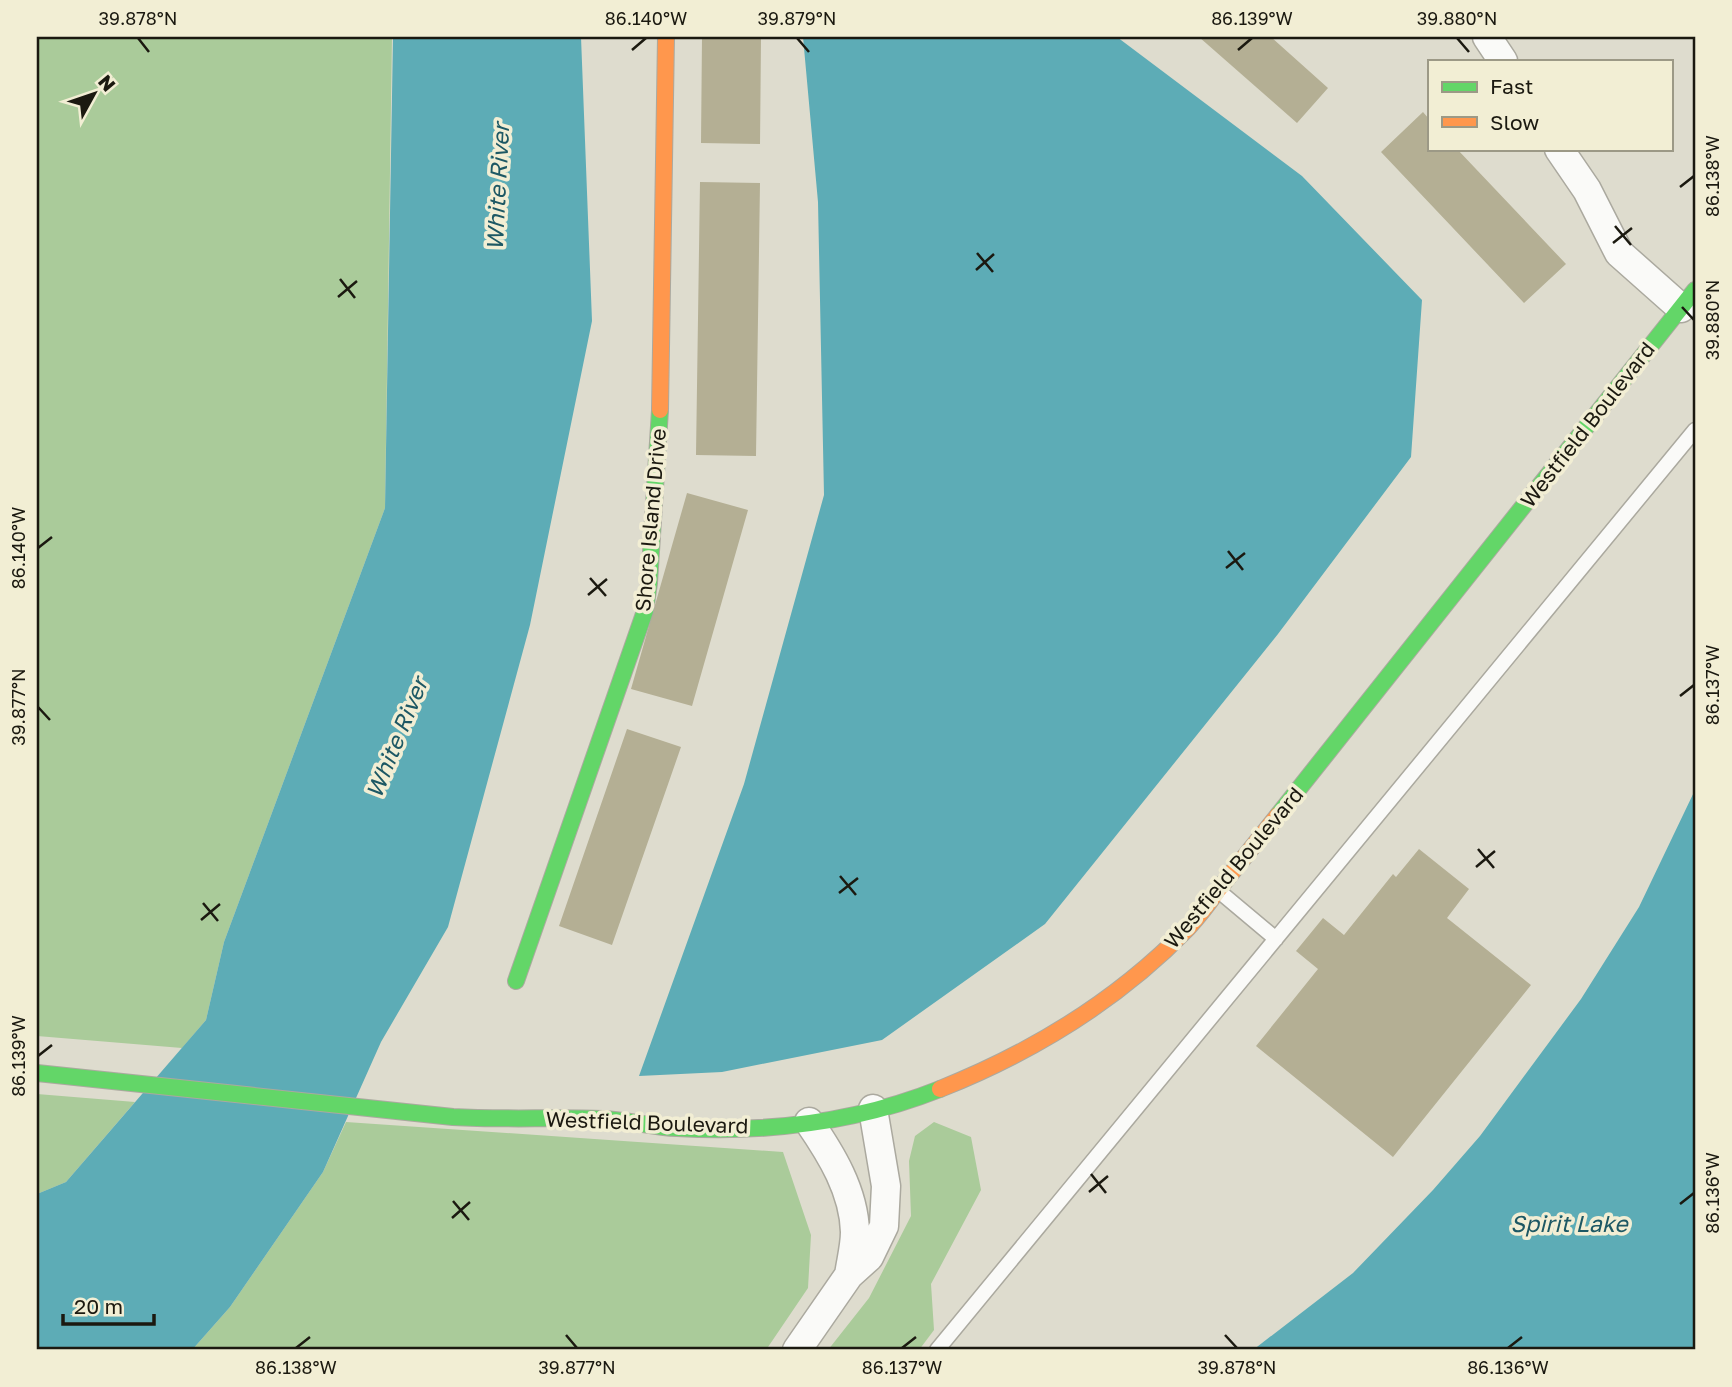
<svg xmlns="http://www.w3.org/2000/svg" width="1732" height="1387" font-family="'Golos Text',sans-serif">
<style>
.forest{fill:#aacb9a}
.water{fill:#5dacb6}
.building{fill:#b4af94}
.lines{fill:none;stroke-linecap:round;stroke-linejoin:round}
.lane-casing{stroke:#aba99f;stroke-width:17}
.street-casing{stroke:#aba99f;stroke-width:31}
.fast-casing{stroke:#aba99f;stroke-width:18}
.slow-casing{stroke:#aba99f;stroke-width:18}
.lane{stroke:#fafaf8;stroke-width:14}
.street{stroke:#fafaf8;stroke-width:28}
.fast{stroke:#63d668;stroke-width:16}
.slow{stroke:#ff974d;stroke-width:16}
.ticks{fill:none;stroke:#1b1910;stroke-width:2.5}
.labels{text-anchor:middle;stroke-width:7;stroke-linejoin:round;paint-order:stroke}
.street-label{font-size:21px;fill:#1b1910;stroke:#f2eed4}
.water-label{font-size:23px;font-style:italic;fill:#1d5864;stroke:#f2eed4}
.neatline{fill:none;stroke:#1b1910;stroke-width:2.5}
.ticks-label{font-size:18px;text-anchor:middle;fill:#1b1910}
</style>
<rect width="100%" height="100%" fill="#dedcce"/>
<path class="forest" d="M37,37H392L385,508L224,942L206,1020L182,1048L37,1036Z
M37,1094L135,1102L66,1182L37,1194Z
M346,1122L783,1152L811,1235L808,1288L766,1350H192L230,1307L323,1172Z
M934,1122L971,1137L981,1190L931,1284L934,1330L919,1350H828L869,1298L911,1216L909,1161L915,1136Z"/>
<path class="water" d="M393,37H581L592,321L530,625L448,927L381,1042L323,1172L230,1307L192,1350H37V1194L66,1182L206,1020L224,942L385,508Z
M803,37H1117L1302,176L1422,300L1411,457L1278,634L1045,924L882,1040L722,1072L639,1076L744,784L824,495L818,202Z
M1695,790V1350H1253L1353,1273L1433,1190L1480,1136L1581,999L1639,907Z"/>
<path class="building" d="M702,37H761L760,144L701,143Z
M1199,37H1271L1328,88L1297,123Z
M1423,112L1429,119V149H1457L1566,264L1524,303L1381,152Z
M700,182L760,183L756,456L696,455Z
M687,493L748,510L692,706L631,689Z
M627,729L681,747L612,945L559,926Z
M1419,849L1469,889L1447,918L1531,985L1393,1157L1256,1046L1318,969L1296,951L1323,918L1344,935L1393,874L1396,877Z"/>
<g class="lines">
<defs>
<path id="lane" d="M1220,892L1276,939
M937,1350L1695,430"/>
<path id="street" d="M1487,37L1503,61
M1559,149L1587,190L1619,253L1681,308
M809,1122C831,1154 854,1191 855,1232C855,1246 851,1261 849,1275
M797,1350L849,1275L869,1257L884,1226L886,1186L873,1109"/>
<path id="fast" d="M1278,815L1695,290
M516,981L645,611L649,583L660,410
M37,1073L453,1117C503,1120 553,1117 603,1119C628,1120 652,1127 677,1128C766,1133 857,1122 940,1089"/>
<path id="slow" d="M660,410L666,37
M940,1089C1033,1052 1118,1000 1188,928C1199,916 1209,903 1218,890C1238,865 1258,840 1278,815"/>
</defs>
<use href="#lane" class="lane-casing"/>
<use href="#street" class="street-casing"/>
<use href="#fast" class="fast-casing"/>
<use href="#slow" class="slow-casing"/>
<use href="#lane" class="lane"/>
<use href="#street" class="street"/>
<use href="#fast" class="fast"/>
<use href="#slow" class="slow"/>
</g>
<path class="ticks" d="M138,38L149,52M797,38L809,52M1457,38L1469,52M632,50L646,38M1238,50L1252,38M1680,187L1694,176M1615,226L1631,245M1613,243L1632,228M977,253L993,272M976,270L994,254M340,279L355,298M338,297L357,281M1682,307L1694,320M38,548L52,537M1228,551L1243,570M1226,568L1245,553M590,578L606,596M588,595L607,579M1680,696L1694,685M38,707L50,720M1478,849L1494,868M1476,867L1495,851M840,876L856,895M839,893L858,878M203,903L218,921M201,920L220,904M38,1056L52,1045M1091,1174L1106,1193M1089,1192L1108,1176M453,1201L469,1220M1680,1204L1694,1193M452,1218L470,1202M566,1335L577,1348M1225,1335L1237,1348M296,1348L310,1337M902,1348L916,1337M1508,1348L1522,1337"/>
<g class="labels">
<g class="street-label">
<text transform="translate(1588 425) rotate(-52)" y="7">Westfield Boulevard</text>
<text transform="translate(651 520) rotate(-85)" y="7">Shore Island Drive</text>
<text transform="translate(1234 868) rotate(-50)" y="7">Westfield Boulevard</text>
<text transform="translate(647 1123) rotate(2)" y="7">Westfield Boulevard</text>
</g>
<g class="water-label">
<text transform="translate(498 187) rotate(-87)" y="8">White River</text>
<text transform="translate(397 738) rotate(-68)" y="8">White River</text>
<text x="1569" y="1232">Spirit Lake</text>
</g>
</g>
<rect width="1732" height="1387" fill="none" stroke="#f2eed4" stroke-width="77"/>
<rect x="1428" y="60" width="245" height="91" fill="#f2eed4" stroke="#9c9986" stroke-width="2"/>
<rect x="1442" y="82" width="35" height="10" fill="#63d668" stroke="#9c9986" stroke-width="2"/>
<text x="1490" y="94" font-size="21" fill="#1b1910">Fast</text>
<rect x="1442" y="117" width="35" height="10" fill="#ff974d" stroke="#9c9986" stroke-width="2"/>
<text x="1490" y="130" font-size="21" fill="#1b1910">Slow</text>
<g transform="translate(94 94) rotate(50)" stroke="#f2eed4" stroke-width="5" paint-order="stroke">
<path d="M0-5L12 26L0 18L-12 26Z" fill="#1b1910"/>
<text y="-10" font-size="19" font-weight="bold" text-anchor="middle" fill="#1b1910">N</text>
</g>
<path d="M63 1314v10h91v-10" fill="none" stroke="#1b1910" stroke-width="3.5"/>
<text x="74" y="1314" font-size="21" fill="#1b1910" stroke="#f2eed4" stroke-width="5" paint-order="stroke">20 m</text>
<rect x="38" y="38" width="1656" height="1310" class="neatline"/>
<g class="ticks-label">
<text x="138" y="25">39.878°N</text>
<text x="646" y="25">86.140°W</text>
<text x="797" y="25">39.879°N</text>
<text x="1252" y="25">86.139°W</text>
<text x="1457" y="25">39.880°N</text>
<text transform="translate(1713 176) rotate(-90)" y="6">86.138°W</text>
<text transform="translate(1713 320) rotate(-90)" y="6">39.880°N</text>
<text transform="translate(19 548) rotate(-90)" y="6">86.140°W</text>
<text transform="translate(1713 685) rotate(-90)" y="6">86.137°W</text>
<text transform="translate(19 707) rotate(-90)" y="6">39.877°N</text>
<text transform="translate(19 1056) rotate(-90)" y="6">86.139°W</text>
<text transform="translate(1713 1193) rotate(-90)" y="6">86.136°W</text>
<text x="296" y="1374">86.138°W</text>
<text x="577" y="1374">39.877°N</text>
<text x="902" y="1374">86.137°W</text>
<text x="1237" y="1374">39.878°N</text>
<text x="1508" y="1374">86.136°W</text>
</g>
</svg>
